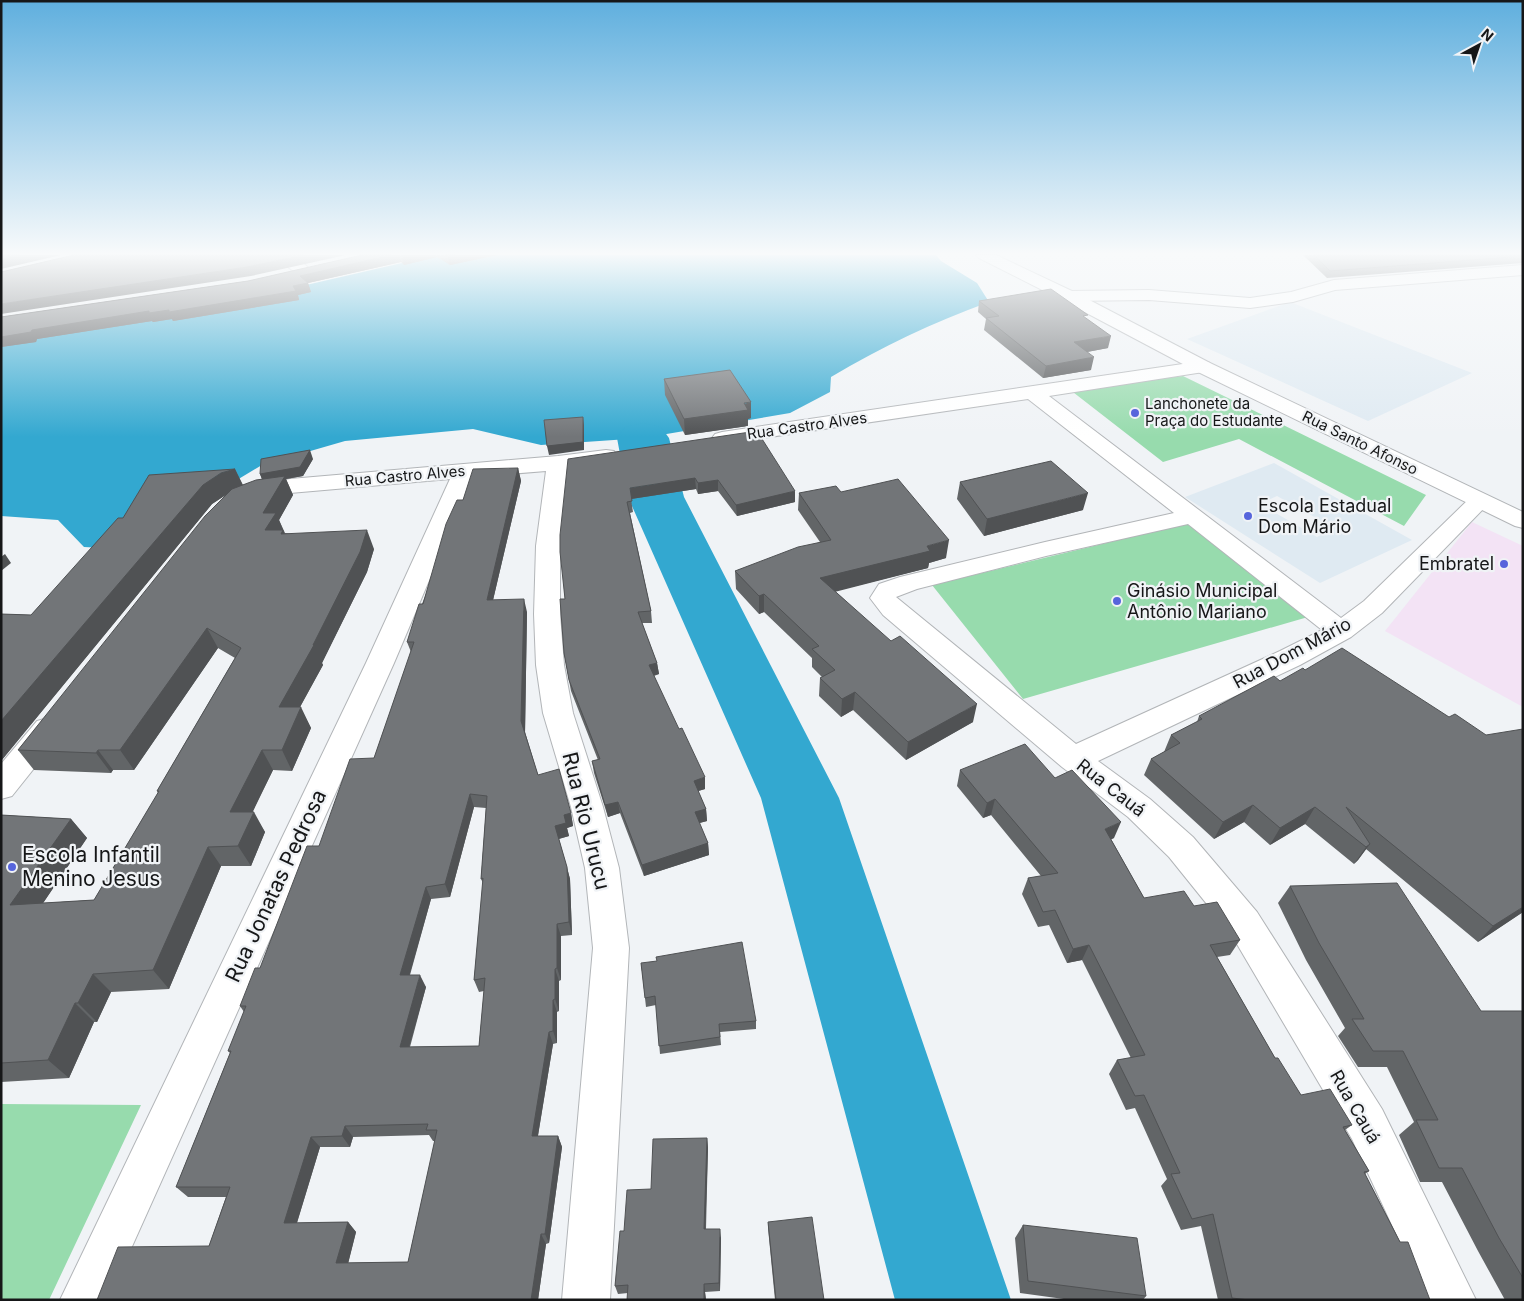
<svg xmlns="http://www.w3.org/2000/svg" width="1524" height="1301" font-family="Inter,sans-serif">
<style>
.commercial{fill:#f3e3f5}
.built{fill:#dfeaf2;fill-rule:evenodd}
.green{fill:#97dbad}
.water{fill:#33a8d0}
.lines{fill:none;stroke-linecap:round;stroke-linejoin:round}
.river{fill:#33a8d0;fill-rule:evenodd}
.minor-casing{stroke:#b2b5b8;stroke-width:2}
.major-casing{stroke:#b2b5b8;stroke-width:2}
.minor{fill:#fff;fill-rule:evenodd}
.major{fill:#fff;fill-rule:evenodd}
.wall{fill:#626567;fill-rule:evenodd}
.shaded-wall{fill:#505254}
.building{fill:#727578;stroke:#505254;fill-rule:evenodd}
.poi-dot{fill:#5765dc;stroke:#f0f3f6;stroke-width:2}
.labels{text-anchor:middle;stroke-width:4.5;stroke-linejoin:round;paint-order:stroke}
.far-poi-label{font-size:15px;fill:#161718;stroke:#f0f3f6;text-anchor:start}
.far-street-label{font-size:15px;fill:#161718;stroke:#f0f3f6}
.poi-label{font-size:18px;fill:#161718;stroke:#f0f3f6;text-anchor:start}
.street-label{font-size:18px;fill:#161718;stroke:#f0f3f6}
.near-street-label{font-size:21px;fill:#161718;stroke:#f0f3f6}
.near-poi-label{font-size:21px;fill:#161718;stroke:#f0f3f6;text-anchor:start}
</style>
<rect width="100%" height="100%" fill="#f0f3f6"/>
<path class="commercial" d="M1472,522L1523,546V707L1385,631Z"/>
<path class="built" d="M1290,302L1472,373L1368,421L1187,339Z
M1274,463L1412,540L1320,583L1185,497ZM1277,496L1334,528L1317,537L1260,504Z"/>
<path class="green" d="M1183,376L1426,495L1404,526L1239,439L1163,462L1069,389Z
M1193,522L1308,617L1023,699L932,585Z
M1,1104L141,1105L49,1300H1Z"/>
<path class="water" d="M437,255H936L941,261L977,283L989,302C932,323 883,346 831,377L830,392L790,413L643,438L541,445L473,429L345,441L262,465L122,549L84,547L58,520L1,516V332L293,288Z"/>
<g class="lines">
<path class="river" d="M643,423L661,427L669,438L684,497L839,798L1011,1300H895L761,798L628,497L617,438L625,427Z"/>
<defs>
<path id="minor" d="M277,255H294L312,271L310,274C297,277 284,265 277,255Z
M1523,265V275L1335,290L1293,302L1250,308L1149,300L1068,301L1062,300L1060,296L1062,292L1068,291L1149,290L1250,298L1291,292L1334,280Z
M1203,361L1210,363L1212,367L1210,371L1049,396L1341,618L1364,601L1472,496L1480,494L1488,496L1491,501L1382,613L1351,637L1300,665L1098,761L1150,799L1193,837L1257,912L1382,1109L1476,1300H1427L1352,1139L1231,934L1169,857L1128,817L1062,767L883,615L870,598L879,584L900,577L1045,542L1174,513L1028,399L722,444L715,442L712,438L715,434L722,432ZM1188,524L1322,630L1280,651L1076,744L896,597L917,589L1046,556Z
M606,450L614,451L617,456L614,461L568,468L560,546V614L564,665L573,713L603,807L619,868L629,948L610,1300H562L593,948L585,868L571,807L543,713L536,665L534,614L536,546L546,471L473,477L394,663L108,1300H60L366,663L450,479L290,493L253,500L245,498L242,493L245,488L290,479L558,456Z
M48,718L59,721L63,729L59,737L12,796L1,799V764L37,721Z"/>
<path id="major" d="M976,255H996L1074,292L1210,363L1523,512V528L1515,526L1196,371L1062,300L979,258Z"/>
</defs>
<use href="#minor" class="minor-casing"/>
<use href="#major" class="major-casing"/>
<use href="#minor" class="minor"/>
<use href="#major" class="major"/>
</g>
<path class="wall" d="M362,255H497L450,265L437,257L404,265L401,262L308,283L311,292L298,295L299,300L173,321L172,319L153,322L152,321L37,339L36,342L1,347V317L248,281Z
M1303,255H1523V263L1327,278Z
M979,301L1087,319L1108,348L1087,352L1091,370L1043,378L984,330L986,319L978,312Z
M664,379L751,418L748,419V426L685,435L665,395Z
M757,431L795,502L737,516L718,491L698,494L696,489L631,499L633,512L630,513L651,611L652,623H642L657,663L659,674L654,676L705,789L698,791L706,809L707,821L699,823L708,843L709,855L644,876L620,813L608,817L594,773L592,761L598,760L571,691L564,653L565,599L560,535Z
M313,459L303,476L286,479L293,495L279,520L285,533L374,549L367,572L322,663L323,665L300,707L311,728L292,771L273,770L252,812L265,832L251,866H221L169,989L111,992L97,1022H94L69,1078L1,1082V815L71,819L87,838L43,903L94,900L158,793L157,791L235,658L218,648L134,770H113L111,773L34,770L18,750L226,495L212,504L1,761V614L31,615L123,518L235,469L243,485L262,479L260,474Z
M518,468L521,481L493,600L527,612L525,732L538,775L571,813L573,826L567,828L569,836L559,839L570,879L572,935L561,936V980L559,981V1011L557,1012V1043L553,1044L538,1136H558L562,1147L549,1243L546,1244L538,1300L209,1246L226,1197H188L176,1187L230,1053L228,1051L244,1012L240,1006L260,968L319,846L374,758L411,652L407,642L463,500ZM474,807L486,808L481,879L483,883L474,980L479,992L484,991L479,1046L410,1047L426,987L410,975L431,899L450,897ZM429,1135L433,1141H435L408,1262L348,1263L356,1232L348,1222L297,1223L320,1147H350L353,1137Z
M960,482L1083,510L984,536L957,499Z
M841,492L946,558L929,563L928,568L835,591L973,722L906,760L853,710L841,717L819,696L820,678L822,677L812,667V658L764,612L759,614L736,589L735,571L820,542L798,510L799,493Z
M1199,716L1523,912L1478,942L1366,849L1358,860L1354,864L1305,824L1270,845L1244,822L1214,839L1144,775L1151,759L1164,752L1171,735L1197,722Z
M960,770L1055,778L1114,838L1111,839L1144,898L1194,906L1240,940L1230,955L1217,957L1275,1058L1301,1095L1352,1125L1345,1130L1369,1171L1365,1174L1430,1300H1218L1201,1226L1181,1230L1161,1186L1167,1179L1135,1108L1126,1110L1109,1074L1117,1060L1131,1058L1082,960L1067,963L1049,925L1038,927L1022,894L1028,878L1041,876L991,815L983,818L957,786Z
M1290,886L1481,1011H1523V1300H1505L1478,1251L1442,1182H1420L1399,1135L1414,1122L1387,1067H1358L1338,1036L1345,1028L1306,960L1278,903Z
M641,963L756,1021V1029L720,1032L721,1045L660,1054L656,1005L646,1007Z
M707,1138L708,1148L706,1229L721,1238L720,1291L705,1292L706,1300H627L628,1293L618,1294L615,1286L624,1231L651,1189Z
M768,1222L824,1300H775L768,1228Z
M1023,1225L1146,1296L1143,1300H1071L1020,1293L1015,1238Z"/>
<path class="shaded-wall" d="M20,255H61L1,269V259Z
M304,255H346L251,276L1,314V304Z
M391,255H399L401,262L308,283L311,292L298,295L299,300L173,321L172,319L153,322L152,321L37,339L36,342L1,347V337L32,330L293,286L300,276Z
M407,255H436L437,257L404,265L402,256Z
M456,255H497L450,265L448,257Z
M1111,336L1108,348L1071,355L1074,342Z
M1094,357L1091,370L1043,378L1046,366Z
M751,402V418L748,419V426L685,435L684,419Z
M583,417L584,425V450L549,455L547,446Z
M310,450L313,459L303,476L286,479L293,495L279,520L291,549L265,530L263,513V482L260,474Z
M518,468L521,481L490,613L487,600Z
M235,469L244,488L230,492L212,504L1,761V721L203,485L221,473Z
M695,478L696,489L631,499L630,488Z
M718,480V491L698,494V483Z
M795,491V502L737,516L736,505Z
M1088,493L1083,510L984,536L987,519Z
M367,530L374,549L367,572L322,663L323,665L289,727L279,707L313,645Z
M949,540L946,558L929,563L928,568L819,596L820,578L927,546Z
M5,554L11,563L1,571V557Z
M764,594V612L759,614V596Z
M524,599L527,612L525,734L521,721Z
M207,628L218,648L134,770L120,750Z
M657,663L659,674L650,676L649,665Z
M855,692L853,710L841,717L842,699Z
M977,704L973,722L906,760L908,742Z
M301,707L311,728L292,771L282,750Z
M98,750L113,770L111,773L96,753Z
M262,750L273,770L243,832L230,812Z
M705,777V789L695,792L694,781Z
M470,794L474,807L450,897L445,884Z
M995,799L991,815L983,818L987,803Z
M618,802L620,813L608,817L605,805Z
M1253,805L1244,822L1214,839L1223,822Z
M1315,807L1305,824L1270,845L1280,828Z
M706,809L707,821L696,824L695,812Z
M254,812L265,832L251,866L238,846Z
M571,813L573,826L567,828L569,836L558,839L555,826L564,815Z
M71,819L87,838L29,924L10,905Z
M1121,822L1114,838L1099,845L1105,829Z
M708,843L709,855L644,876L642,865Z
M1370,844L1358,860L1354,864L1366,847Z
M208,847L221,866L169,989L153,970Z
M567,867L570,879L572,935L569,922Z
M426,887L431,899L406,987L400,975Z
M1523,907V912L1478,942L1493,926Z
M557,924L561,936V980L557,968Z
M1089,945L1082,960L1067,963L1073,949Z
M555,969L559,981V1011L555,999Z
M93,974L111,992L97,1022L78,1003Z
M420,975L426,987L406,1058L400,1047Z
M553,1000L557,1012V1043L553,1031Z
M75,1003L94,1022L69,1078L48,1060Z
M549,1032L553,1044L536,1147L532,1136Z
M345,1126L353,1137L350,1147L342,1136Z
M558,1136L562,1147L549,1243L545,1234Z
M311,1137L320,1147L294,1232L284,1223Z
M707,1138L708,1148L705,1238L704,1229Z
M348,1222L356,1232L346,1272L336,1263Z
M720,1229L721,1238L720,1291L719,1283Z
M541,1234L546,1244L538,1300H531Z
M704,1284L706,1300H704Z"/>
<path class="building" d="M1,255H20L1,259Z
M74,255H304L247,267L1,304V272Z
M362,255H391L300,276L308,283L293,286L296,291L169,312V310L149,313V311L32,330L31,332L1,337V317L248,281Z
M445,255H456L448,257Z
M1314,255H1523V256L1330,271Z
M1051,289L1088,315L1083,316L1111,336L1074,342L1094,357L1046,366L986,318L999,316L979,301Z
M730,370L751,402L744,403L748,410L684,419L664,379Z
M583,417V442L547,446L544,420Z
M757,431L795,491L736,505L718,480L698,483L695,478L630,488L632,501L627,502L651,611L638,612L657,663L649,665L679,729L682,728L705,777L694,781L706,809L695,812L708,843L642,865L618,802L605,805L592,761L600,759L569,680L564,653L560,599H565L560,552V535L568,459Z
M310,450L300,467L260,474L261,459Z
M1051,461L1088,493L987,519L960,482Z
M518,468L487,600L524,599L521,721L538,775L559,769L571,813L564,815L566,823L555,826L567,867L569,922L557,924V968L555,969V999L553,1000V1031L549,1032L532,1136H558L545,1234H541L531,1300H97L118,1247L209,1246L230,1187H176L231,1051H228L246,1006H240L255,968H260L307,846H319L350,759L374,758L414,642H407L419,604H423L446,524L457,500H463L473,469ZM470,794L487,796L481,879L483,878L474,980L485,978L479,1046L400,1047L420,975H400L426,887L445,884ZM428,1124L426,1130H437L408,1262L336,1263L348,1222L284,1223L311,1137L342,1136L345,1126Z
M235,469L221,473L203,485L1,721V614L31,615L118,518H123L149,475Z
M285,476L263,513H276L265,530H283L281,534L367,530L360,552L313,645H314L279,707H301L282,750H262L230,812H254L238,846L208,847L153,970L93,974L78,1003H75L48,1060L1,1063V815L71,819L10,905L94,900L159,791H157L241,648L207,628L120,750H98L96,753L18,750L205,516L232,489L256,480Z
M898,479L949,540L927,546L930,551L820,578L891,641L900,636L977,704L908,742L855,692L842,699L820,678L835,670L812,649L819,646L764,594L759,596L735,571L798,547L831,540L799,493L836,486L841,492Z
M1342,648L1449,717L1455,714L1486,735L1523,729V907L1493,926L1346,807L1370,844L1366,847L1315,807L1280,828L1253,805L1223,822L1151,759L1180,743L1171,735L1202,719L1199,716L1274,676L1280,681L1303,668L1305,670Z
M1025,744L1055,778L1072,770L1121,822L1105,829L1144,898L1184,891L1194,906L1217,902L1240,940L1210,945L1275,1058H1278L1301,1095L1330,1089L1352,1125L1343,1127L1369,1171L1364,1172L1400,1242H1408L1430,1300H1249L1232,1298L1213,1214L1192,1219L1171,1174L1180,1173L1144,1095L1135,1096L1117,1060L1145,1055L1089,945L1073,949L1055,910L1043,912L1028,878L1058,873L995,799L987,803L960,770Z
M1397,883L1481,1011H1523V1278L1499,1238L1462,1168H1439L1416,1120H1438L1403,1051H1373L1352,1019H1364L1319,943L1290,886Z
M742,942L756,1021L719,1024L720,1037L659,1046L655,996L645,998L641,963L657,961L656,957Z
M707,1138L704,1229H720L719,1283L704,1284V1300H627L628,1285L615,1286L620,1231H624L627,1190L651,1189L653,1139Z
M812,1217L824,1300H776L768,1222Z
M1023,1225L1137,1238L1146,1296L1028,1281Z"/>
<linearGradient id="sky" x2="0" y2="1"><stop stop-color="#5fafde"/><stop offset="0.58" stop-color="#f8fafb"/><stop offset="1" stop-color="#f8fafb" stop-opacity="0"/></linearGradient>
<rect width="1524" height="437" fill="url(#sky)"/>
<g class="poi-dot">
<circle cx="1135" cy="413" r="5"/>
<circle cx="1248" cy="516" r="5"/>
<circle cx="1504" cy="564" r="5"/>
<circle cx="1117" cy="601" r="5"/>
<circle cx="12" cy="867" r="5"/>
</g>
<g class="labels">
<g class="far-poi-label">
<text x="1145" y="409">Lanchonete da<tspan x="1145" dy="17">Praça do Estudante</tspan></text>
</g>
<g class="far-street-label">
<text transform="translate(807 426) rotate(-8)" y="5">Rua Castro Alves</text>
<text transform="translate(1360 443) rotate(26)" y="5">Rua Santo Afonso</text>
<text transform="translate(405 476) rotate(-5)" y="5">Rua Castro Alves</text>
</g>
<g class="poi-label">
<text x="1258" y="512">Escola Estadual<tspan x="1258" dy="21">Dom Mário</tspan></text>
<text x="1494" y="570" text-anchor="end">Embratel</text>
<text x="1127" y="597">Ginásio Municipal<tspan x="1127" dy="21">Antônio Mariano</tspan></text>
</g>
<g class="street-label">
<text transform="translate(1292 653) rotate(-28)" y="6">Rua Dom Mário</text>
<text transform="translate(1111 788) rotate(38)" y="6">Rua Cauá</text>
<text transform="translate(1355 1107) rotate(60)" y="6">Rua Cauá</text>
</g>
<g class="near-street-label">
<text transform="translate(586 821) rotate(76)" y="7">Rua Rio Urucu</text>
<text transform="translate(276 886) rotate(-65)" y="7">Rua Jonatas Pedrosa</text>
</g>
<g class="near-poi-label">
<text x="22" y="862">Escola Infantil<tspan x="22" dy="24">Menino Jesus</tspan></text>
</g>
</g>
<rect width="1524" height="1301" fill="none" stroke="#161718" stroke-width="5"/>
<g transform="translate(1479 45) rotate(40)" stroke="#f0f3f6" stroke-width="4" paint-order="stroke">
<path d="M0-4L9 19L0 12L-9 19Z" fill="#161718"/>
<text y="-8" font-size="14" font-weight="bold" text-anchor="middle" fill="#161718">N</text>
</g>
</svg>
